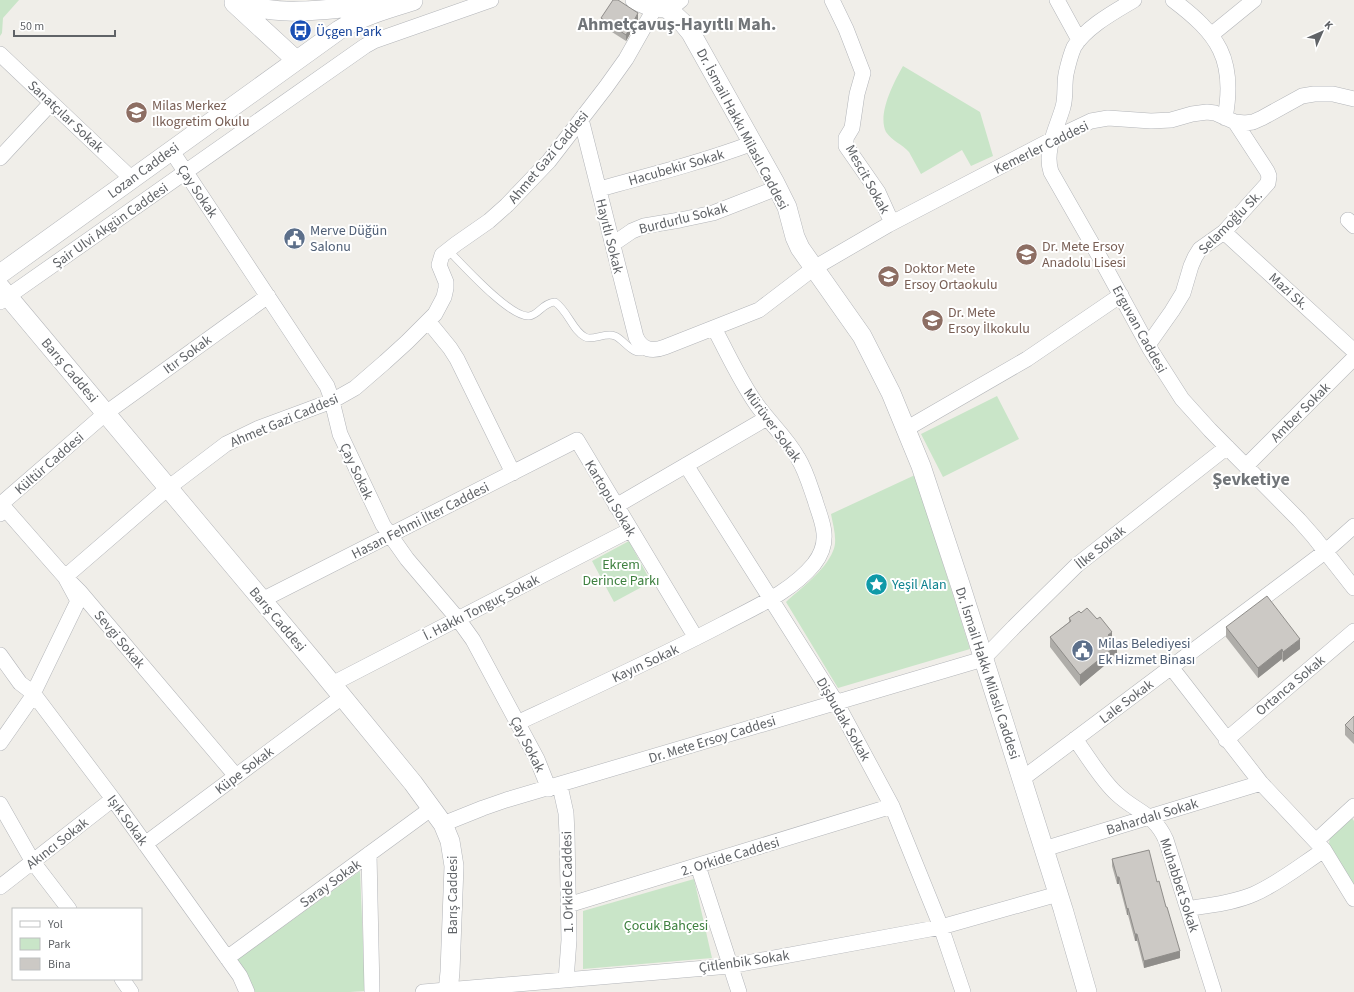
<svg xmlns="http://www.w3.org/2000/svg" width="1354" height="992" font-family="'Source Sans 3',sans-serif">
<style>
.green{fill:#c9e5c8}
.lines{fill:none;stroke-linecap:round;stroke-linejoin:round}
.service-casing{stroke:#b3b5b9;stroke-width:8}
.minor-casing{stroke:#b3b5b9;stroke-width:16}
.tertiary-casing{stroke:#b3b5b9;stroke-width:20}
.service{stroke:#fff;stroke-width:7}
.minor{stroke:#fff;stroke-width:15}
.tertiary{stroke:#fff;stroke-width:19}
.wall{fill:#afada9}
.shaded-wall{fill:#8f8d8a}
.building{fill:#ccc9c5;stroke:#8f8d8a}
.labels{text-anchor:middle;stroke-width:4;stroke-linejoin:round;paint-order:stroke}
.transit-label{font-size:14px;fill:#164399;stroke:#fff;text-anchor:start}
.education-label{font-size:14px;fill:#785e54;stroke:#fff;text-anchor:start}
.street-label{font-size:14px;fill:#606367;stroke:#fff}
.service-label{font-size:14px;fill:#4e5e75;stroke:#fff;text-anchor:start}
.park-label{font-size:14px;fill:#3e803f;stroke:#fff}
.culture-label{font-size:14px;fill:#0d838f;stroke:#fff;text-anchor:start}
.district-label{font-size:18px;font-weight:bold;fill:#717579;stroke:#fff}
</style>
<rect width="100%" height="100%" fill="#f0eee9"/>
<path class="green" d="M0,0H19L3,18L2,33L0,36Z
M903,66L980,112L993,156L971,166L962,150L921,174C917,167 913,159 909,152C902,144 892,141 886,132C877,114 894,82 903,66Z
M997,396L1019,439L943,477L921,434Z
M915,475L970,649L838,688L786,602C801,588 825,571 833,551C838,540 833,526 831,514Z
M629,541L651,582L614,602L592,561Z
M1352,818L1354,821V885L1329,844L1330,835Z
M360,871L365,991L350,992H255L237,960Z
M694,879L712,958L583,969V911Z"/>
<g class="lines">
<defs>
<path id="service" d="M448,250C462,264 510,318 529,316C539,315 542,303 555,302C568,311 573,331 585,337C593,341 605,332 615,336C625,340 634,359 646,349"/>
<path id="minor" d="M832,0L846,29L863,73L857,94L852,128L846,138V146L878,192L892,223
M1057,0L1079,40
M1134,0C1114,12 1086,27 1074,47C1070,56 1068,65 1066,74C1064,85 1066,97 1063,107C1057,128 1044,150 1051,172L1103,263L1150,349L1182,399L1210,430L1299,520L1314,537L1354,588
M1173,0C1218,34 1236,59 1225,118
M669,10L681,0
M1211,35L1254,0
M0,54L132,179
M581,119L636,337C642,350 652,352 665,347L759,310L814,268L888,225L1053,139L1091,121L1108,118L1151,121L1171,120L1192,114L1207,112L1215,113L1235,122L1245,123L1253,122L1262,118L1302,96L1314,94H1333L1354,99
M171,150L327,386L331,397L340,434L383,525L407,559L458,619L473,640L537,759L549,789
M0,158L51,103
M599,189C651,175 702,162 753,143
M1348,220L1354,226
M1224,232L1354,351
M613,244L632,231L644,226L680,220L713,213L777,188
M0,302L365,46L374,41L491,0
M428,321L450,348L457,359L513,473
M1148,345L1172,311L1183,293L1191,266L1195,257L1200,249L1224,232L1268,183L1269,176L1267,171L1235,122
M906,429L1027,359L1121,295
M686,465L836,702L892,806L941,927L963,992
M1246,466L1354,358
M1,504L65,577L80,592L236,776
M616,506L767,418
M0,514L1,504L106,413L268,296
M262,600L577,440L696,638
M0,655L20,683L33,693L113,799L240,976L247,992
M1171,667L1261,783L1324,850L1354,899
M332,684L630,530
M517,723C586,691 656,659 723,624C755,607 791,592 814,564C821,555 825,544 824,533C823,521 818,511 815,500C810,486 806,471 798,458C787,438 770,423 757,405C740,381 728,354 714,328
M1075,739C1087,755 1102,781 1117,794C1136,812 1154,813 1166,840L1214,992
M1226,740L1354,631
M0,743L30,700L78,601L65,577L168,488L226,444L259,428L332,401L355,388L385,362L407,342L435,314L444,297L446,288V282L439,265L442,255L456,244L489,221L507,205L549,161L606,87L626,59L656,6
M1022,779L1326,551L1354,526
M560,786L566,813L567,834L569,940L566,980
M0,804L33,862L69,909
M443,824L483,808L506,800L983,659L1014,627L1077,565L1227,447
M1316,841L1354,806
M145,844L342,697
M1044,849L1261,783
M369,854L372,992
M698,866L739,992
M0,887L113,799
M568,905L892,806
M1188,909C1209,905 1234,903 1254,894C1279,883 1301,865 1324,850
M227,958L432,808
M122,979L131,992
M423,992L730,966L941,927L1058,894"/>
<path id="tertiary" d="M234,0C278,20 333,8 380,4
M635,0L649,6L665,8L669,10L682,22L691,33L775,183L787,207L795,237L800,248L862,336L891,393L921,466L960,584L1063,909L1087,992
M234,3L296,60
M0,274L339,30C362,16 387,9 413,1
M0,287L314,662L413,783L443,824L450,841L454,866L450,972L448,992"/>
</defs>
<use href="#service" class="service-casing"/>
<use href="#minor" class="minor-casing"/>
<use href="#tertiary" class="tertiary-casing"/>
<use href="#service" class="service"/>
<use href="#minor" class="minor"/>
<use href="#tertiary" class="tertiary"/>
</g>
<path class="wall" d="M601,18L638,20L626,41L601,25Z
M1069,618L1112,640L1117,655L1080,686L1050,647V637L1069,622Z
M1226,627L1300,649L1283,662L1282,659L1258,678L1226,637Z
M1354,716V744L1345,735V725Z
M1112,859L1157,882L1166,907L1180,958L1144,968L1137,941H1135L1128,915H1127L1119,884H1117L1112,866Z"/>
<path class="shaded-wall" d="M638,13V20L626,41V35Z
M1112,632V642L1108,635Z
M1300,639V649L1283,662V652Z
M1117,645V655L1080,686V675Z
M1282,649V659L1258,678V668Z
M1117,877H1119V884H1117Z
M1128,908V915H1127V909Z
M1135,934H1137V941H1135Z
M1180,951V958L1144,968V961Z"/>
<path class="building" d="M613,0H618L638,13L626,35L601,18Z
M1267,596L1300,639L1283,652L1282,649L1258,668L1226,627Z
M1087,608L1097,619L1100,617L1112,632L1108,635L1117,645L1080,675L1050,637L1071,621L1069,618L1079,611L1081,613Z
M1354,716V734L1345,725Z
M1149,850L1157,882L1159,881L1166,907H1167L1180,951L1144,961L1137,934H1135L1128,908L1127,909L1119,877H1117L1112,859Z"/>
<defs>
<symbol id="bus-disc" viewBox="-11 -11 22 22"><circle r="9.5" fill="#1a4fb4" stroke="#fff"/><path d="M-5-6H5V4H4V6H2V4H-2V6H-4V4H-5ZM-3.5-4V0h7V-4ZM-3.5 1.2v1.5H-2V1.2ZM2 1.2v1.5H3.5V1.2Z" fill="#fff"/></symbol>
<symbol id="school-disc" viewBox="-11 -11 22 22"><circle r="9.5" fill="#8d6e63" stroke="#fff"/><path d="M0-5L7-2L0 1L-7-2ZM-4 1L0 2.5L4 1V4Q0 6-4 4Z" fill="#fff"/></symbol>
<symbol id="civic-disc" viewBox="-11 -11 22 22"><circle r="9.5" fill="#5c6f8a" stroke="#fff"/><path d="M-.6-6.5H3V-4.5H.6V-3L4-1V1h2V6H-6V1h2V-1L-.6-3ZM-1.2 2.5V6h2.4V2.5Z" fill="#fff"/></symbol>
<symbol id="sight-disc" viewBox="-11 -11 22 22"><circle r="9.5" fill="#0f9aa8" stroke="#fff"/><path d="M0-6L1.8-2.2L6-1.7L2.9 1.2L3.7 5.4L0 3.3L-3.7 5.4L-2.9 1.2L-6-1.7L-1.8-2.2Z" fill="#fff"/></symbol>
</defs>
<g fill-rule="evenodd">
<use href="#bus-disc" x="288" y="18" width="25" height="25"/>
<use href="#school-disc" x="124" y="100" width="25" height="25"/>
<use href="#civic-disc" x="282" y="226" width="25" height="25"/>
<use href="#school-disc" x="1014" y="242" width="25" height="25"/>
<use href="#school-disc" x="876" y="264" width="25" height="25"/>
<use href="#school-disc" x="920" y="308" width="25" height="25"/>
<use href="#sight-disc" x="864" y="572" width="25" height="25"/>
<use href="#civic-disc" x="1070" y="638" width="25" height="25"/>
</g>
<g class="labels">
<g class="transit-label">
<text x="316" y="36">Üçgen Park</text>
</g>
<g class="education-label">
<text x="152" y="110">Milas Merkez<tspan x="152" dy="16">Ilkogretim Okulu</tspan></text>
<text x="1042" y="251">Dr. Mete Ersoy<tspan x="1042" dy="16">Anadolu Lisesi</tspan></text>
<text x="904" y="273">Doktor Mete<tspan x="904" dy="16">Ersoy Ortaokulu</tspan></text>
<text x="948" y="317">Dr. Mete<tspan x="948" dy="16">Ersoy İlkokulu</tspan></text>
</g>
<g class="street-label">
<text transform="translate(66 116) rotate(43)" y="5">Sanatçılar Sokak</text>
<text transform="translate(743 129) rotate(62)" y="5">Dr. İsmail Hakkı Milaslı Caddesi</text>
<text transform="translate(1041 147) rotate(-26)" y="5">Kemerler Caddesi</text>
<text transform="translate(548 157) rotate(-50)" y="5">Ahmet Gazi Caddesi</text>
<text transform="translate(676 167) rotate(-16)" y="5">Hacubekir Sokak</text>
<text transform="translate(143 170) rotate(-36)" y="5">Lozan Caddesi</text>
<text transform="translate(868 179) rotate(61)" y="5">Mescit Sokak</text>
<text transform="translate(198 191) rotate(56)" y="5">Çay Sokak</text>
<text transform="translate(683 218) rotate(-14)" y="5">Burdurlu Sokak</text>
<text transform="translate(1230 222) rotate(-45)" y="5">Selamoğlu Sk.</text>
<text transform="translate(110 225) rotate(-35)" y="5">Şair Ulvi Akgün Caddesi</text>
<text transform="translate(610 236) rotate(76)" y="5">Hayıtlı Sokak</text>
<text transform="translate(1289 291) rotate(42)" y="5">Mazi Sk.</text>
<text transform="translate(1140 329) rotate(61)" y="5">Erguvan Caddesi</text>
<text transform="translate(187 354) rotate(-36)" y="5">Itır Sokak</text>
<text transform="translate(70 370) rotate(50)" y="5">Barış Caddesi</text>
<text transform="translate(1300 412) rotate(-45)" y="5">Amber Sokak</text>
<text transform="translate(284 420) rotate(-23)" y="5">Ahmet Gazi Caddesi</text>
<text transform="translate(773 425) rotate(54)" y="5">Mürüver Sokak</text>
<text transform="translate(49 463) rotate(-41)" y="5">Kültür Caddesi</text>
<text transform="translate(357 471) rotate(65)" y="5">Çay Sokak</text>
<text transform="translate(611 498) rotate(59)" y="5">Kartopu Sokak</text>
<text transform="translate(420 520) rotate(-27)" y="5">Hasan Fehmi İlter Caddesi</text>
<text transform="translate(1100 547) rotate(-39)" y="5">İlke Sokak</text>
<text transform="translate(481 607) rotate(-27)" y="5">İ. Hakkı Tonguç Sokak</text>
<text transform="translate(278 619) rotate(50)" y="5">Barış Caddesi</text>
<text transform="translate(120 639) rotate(50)" y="5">Sevgi Sokak</text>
<text transform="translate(645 663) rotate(-25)" y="5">Kayın Sokak</text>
<text transform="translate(988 673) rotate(72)" y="5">Dr. İsmail Hakkı Milaslı Caddesi</text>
<text transform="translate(1290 685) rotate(-40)" y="5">Ortanca Sokak</text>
<text transform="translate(1126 701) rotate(-37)" y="5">Lale Sokak</text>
<text transform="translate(844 719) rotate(60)" y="5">Dişbudak Sokak</text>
<text transform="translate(712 739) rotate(-17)" y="5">Dr. Mete Ersoy Caddesi</text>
<text transform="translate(528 744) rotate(63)" y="5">Çay Sokak</text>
<text transform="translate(244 770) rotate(-37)" y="5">Küpe Sokak</text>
<text transform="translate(1152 816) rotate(-17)" y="5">Bahardalı Sokak</text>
<text transform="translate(128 820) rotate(54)" y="5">Işık Sokak</text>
<text transform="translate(57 843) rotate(-38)" y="5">Akıncı Sokak</text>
<text transform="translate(730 856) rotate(-17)" y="5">2. Orkide Caddesi</text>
<text transform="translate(567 882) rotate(-91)" y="5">1. Orkide Caddesi</text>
<text transform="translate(330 883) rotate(-36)" y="5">Saray Sokak</text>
<text transform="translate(1180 885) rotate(72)" y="5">Muhabbet Sokak</text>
<text transform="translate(452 895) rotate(-90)" y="5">Barış Caddesi</text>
<text transform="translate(744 961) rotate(-8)" y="5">Çitlenbik Sokak</text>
</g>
<g class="service-label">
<text x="310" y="235">Merve Düğün<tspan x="310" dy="16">Salonu</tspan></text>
<text x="1098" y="648">Milas Belediyesi<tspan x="1098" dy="16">Ek Hizmet Binası</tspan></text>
</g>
<g class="park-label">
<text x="621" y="569">Ekrem<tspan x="621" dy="16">Derince Parkı</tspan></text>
<text x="666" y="930">Çocuk Bahçesi</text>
</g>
<g class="culture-label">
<text x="892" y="589">Yeşil Alan</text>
</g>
<g class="district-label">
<text x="677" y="30">Ahmetçavuş-Hayıtlı Mah.</text>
<text x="1251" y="485">Şevketiye</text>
</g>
</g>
<rect x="12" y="908" width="130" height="72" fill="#ffffff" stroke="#bfc1c2"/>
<rect x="20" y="921" width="20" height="6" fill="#ffffff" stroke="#bfc1c2"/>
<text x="48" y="928" font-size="12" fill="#606367">Yol</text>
<rect x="20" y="938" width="20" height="12" fill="#c9e5c8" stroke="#bfc1c2"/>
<text x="48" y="948" font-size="12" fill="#606367">Park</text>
<rect x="20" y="958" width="20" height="12" fill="#ccc9c5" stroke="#bfc1c2"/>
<text x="48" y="968" font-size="12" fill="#606367">Bina</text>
<g transform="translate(1322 32) rotate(45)" stroke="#ffffff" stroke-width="3" paint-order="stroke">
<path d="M0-3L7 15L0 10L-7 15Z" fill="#606367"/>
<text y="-6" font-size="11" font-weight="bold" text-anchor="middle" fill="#606367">K</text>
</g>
<path d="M14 30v6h101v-6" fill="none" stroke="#606367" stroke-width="2"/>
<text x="20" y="30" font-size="12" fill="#606367" stroke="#ffffff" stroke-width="3" paint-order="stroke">50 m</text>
</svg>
